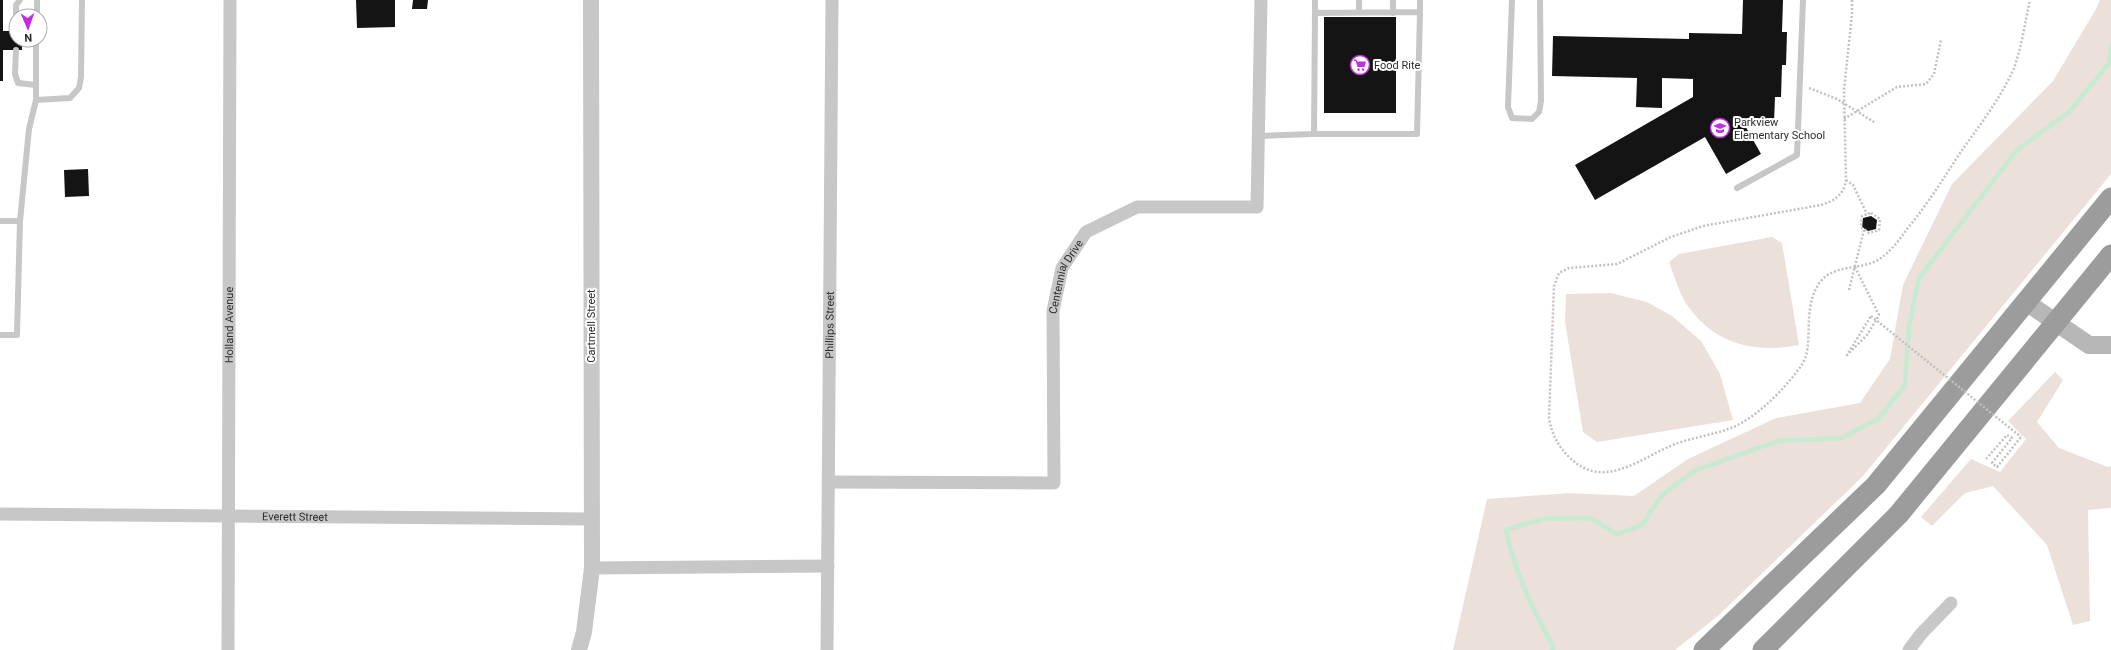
<svg xmlns="http://www.w3.org/2000/svg" width="2111" height="650" font-family="Roboto,sans-serif">
<style>
.green{fill:#ebe0da}
.lines{fill:none;stroke-linecap:round;stroke-linejoin:round}
.stream{stroke:#c6ebd0;stroke-width:4.5}
.building{fill:#141414}
.path{stroke:#c1c1c1;stroke-width:2.5;stroke-dasharray:2 2;stroke-linecap:butt}
.service{stroke:#c7c7c7;stroke-width:6}
.minor{stroke:#c7c7c7;stroke-width:13}
.tertiary{stroke:#c7c7c7;stroke-width:16}
.secondary{stroke:#b7b7b7;stroke-width:18}
.trunk{stroke:#9c9c9c;stroke-width:21}
.path-bridge{stroke:#c1c1c1;stroke-width:2.5;stroke-dasharray:2 2;stroke-linecap:butt}
.labels{text-anchor:middle;stroke-width:4;stroke-linejoin:round;paint-order:stroke}
.poi-label{font-size:11px;fill:#2d2d2d;stroke:#fff;text-anchor:start}
.street-label{font-size:11px;fill:#2d2d2d;stroke:#fff}
</style>
<rect width="100%" height="100%" fill="#fff"/>
<path class="green" d="M2100,0H2111V174L1863,476L1719,615L1675,650H1453L1487,499L1570,493L1634,496L1688,459L1776,418L1860,403L1890,359L1903,285L1952,184L2053,81L2096,9Z
M1772,237L1782,243L1799,345C1757,353 1718,346 1690,309C1680,296 1675,278 1669,262L1679,254Z
M1611,293L1647,302L1672,316L1701,341L1720,374L1733,420L1597,442L1583,432L1565,322L1566,294Z
M2055,372L2063,380L2037,422L2059,448L2108,467L2111,466V508L2088,510L2090,621L2073,625L2047,545L1993,486L1965,493L1932,526L1921,517L1971,459L2000,472L2026,439L2008,421Z"/>
<g class="lines">
<path class="stream" d="M1552,650L1554,648C1533,610 1515,573 1506,530L1542,519L1590,518L1617,534L1642,525L1662,495L1694,471L1778,441L1842,438L1878,419L1905,385L1909,326L1919,278L2017,150L2070,111L2109,63L2111,45"/>
</g>
<path class="building" d="M0,0H3V31H16V40H22V50H3V81H0Z
M356,0H395V27L357,28Z
M413,0H428L427,9H412Z
M1743,0H1783L1782,32H1787L1786,65H1782L1781,97H1775L1774,123L1743,122L1761,154L1726,174L1705,137L1595,200L1575,165L1693,97V79L1662,78V108L1636,107L1637,78L1552,76L1553,36L1689,39V33L1742,34Z
M1324,17H1396V113H1324Z
M88,169L89,196L65,197L64,170Z
M1871,216L1877,220L1876,229L1868,231L1862,227L1863,218Z"/>
<g class="lines">
<path class="path" d="M1852,0V14L1844,90L1846,180C1844,195 1834,201 1821,205L1703,226L1671,237L1617,264L1569,268L1559,273L1554,286L1549,418C1552,435 1558,446 1570,458C1604,491 1640,458 1673,445C1690,438 1708,436 1725,430C1753,422 1784,390 1801,366C1816,346 1800,307 1821,281C1836,263 1863,271 1881,258C1892,250 1900,239 1907,229C1927,205 1943,179 1960,153C1979,126 2001,98 2014,68C2022,46 2025,22 2030,0
M1809,88L1837,99L1874,122
M1844,119L1897,87L1926,84L1934,74L1941,40
M1846,180L1853,185L1867,214
M1871,213L1880,219L1879,230L1869,233L1861,227L1862,216Z
M1855,267L1879,315L1867,335L1847,355L1871,316
M1849,290L1864,230
M1986,459L2007,435L2012,438L1992,463L1997,467L2021,437"/>
<path class="service" d="M1315,0V13L1420,12V0
M1512,0L1508,107L1512,118L1532,119L1539,112L1541,101L1540,0
M1359,12V0
M1393,13V0
M37,16V0
M16,31V5L20,0
M16,50L15,74L18,83L36,85
M36,100L70,98L79,88L81,77L82,0
M1314,134H1417L1420,12
M1258,136L1314,134L1315,13
M1737,188L1797,155L1803,0
M0,221H20
M0,335H17L20,221L29,129L36,100V40"/>
<g class="minor">
<path id="s1" d="M829,482L1054,483L1053,311L1062,268L1086,232L1137,207H1257L1261,0"/>
<path id="s2" d="M0,514L590,519"/>
<path d="M592,568L828,566"/>
<path id="s3" d="M228,650L230,0"/>
<path id="s4" d="M827,650L832,0"/>
<path d="M1909,650L1921,634L1951,603"/>
</g>
<path class="tertiary" d="M579,650L584,632L592,568L591,0"/>
<path class="secondary" d="M2026,302L2089,345H2111"/>
<path class="trunk" d="M1704,650L1876,485L2111,198
M1763,650L1899,514L2111,255"/>
<path class="path-bridge" d="M1871,316L2021,437"/>
</g>
<defs>
<symbol id="supermarket-ring" viewBox="-11 -11 22 22"><circle r="9.5" fill="#fff" stroke="#c32ee4" stroke-width="1.5"/><path d="M-6-5.5h2.5l.6 2H6L4.5 2H-2.5L-4.4-4H-6ZM-1.5 3.2a1.3 1.3 0 1 0 .1 0ZM3 3.2a1.3 1.3 0 1 0 .1 0Z" fill="#c32ee4"/></symbol>
<symbol id="school-ring" viewBox="-11 -11 22 22"><circle r="9.5" fill="#fff" stroke="#c32ee4" stroke-width="1.5"/><path d="M0-5L7-2L0 1L-7-2ZM-4 1L0 2.5L4 1V4Q0 6-4 4Z" fill="#c32ee4"/></symbol>
</defs>
<g fill-rule="evenodd">
<use href="#supermarket-ring" x="1349" y="54" width="22" height="22"/>
<use href="#school-ring" x="1709" y="117" width="22" height="22"/>
</g>
<g class="labels">
<g class="poi-label">
<text x="1374" y="69">Food Rite</text>
<text x="1734" y="126">Parkview<tspan x="1734" dy="13">Elementary School</tspan></text>
</g>
<g class="street-label">
<text dy="4" stroke="none"><textPath href="#s1" startOffset="434">Centennial Drive</textPath></text>
<text dy="4" stroke="none"><textPath href="#s3" startOffset="325">Holland Avenue</textPath></text>
<text dy="4" stroke="none"><textPath href="#s4" startOffset="325">Phillips Street</textPath></text>
<text transform="translate(591 326) rotate(-90)" y="4">Cartmell Street</text>
<text dy="4" stroke="none"><textPath href="#s2" startOffset="295">Everett Street</textPath></text>
</g>
</g>
<g transform="translate(28 28) rotate(178)"><circle r="19" fill="#ffffff" stroke="#ababab"/>
<path d="M0-3L7 15L0 10L-7 15Z" fill="#c32ee4"/>
<text y="-6" font-size="11" font-weight="bold" text-anchor="middle" fill="#2d2d2d">N</text>
</g>
</svg>
